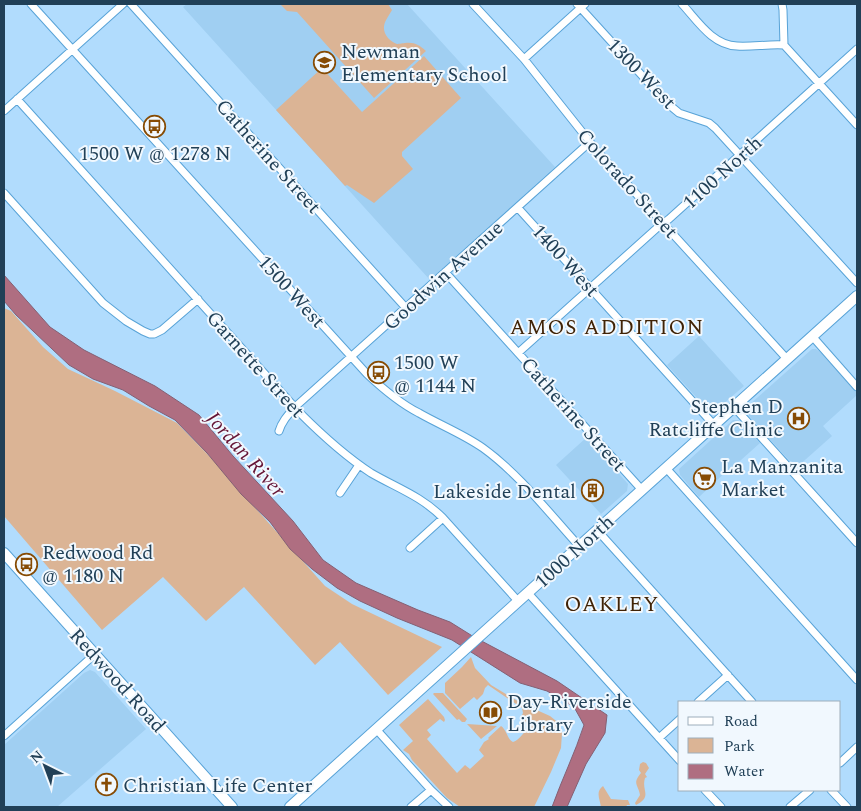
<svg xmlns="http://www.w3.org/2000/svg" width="861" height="811" font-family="Spectral,serif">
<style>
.built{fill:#a0cff2}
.green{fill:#dbb495}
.water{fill:#af6e81;stroke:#846074}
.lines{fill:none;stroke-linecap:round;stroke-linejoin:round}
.street-casing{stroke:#58a3d7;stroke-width:9}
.secondary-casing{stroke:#58a3d7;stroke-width:12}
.street{stroke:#fff;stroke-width:7}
.secondary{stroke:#fff;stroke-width:10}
.labels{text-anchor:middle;stroke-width:4;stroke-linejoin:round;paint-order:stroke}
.poi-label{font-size:20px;fill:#214057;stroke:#f1f8fe;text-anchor:start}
.street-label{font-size:20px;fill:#214057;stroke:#f1f8fe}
.neighbourhood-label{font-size:21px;letter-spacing:1px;fill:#402306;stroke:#f1f8fe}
.water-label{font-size:21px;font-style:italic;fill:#651435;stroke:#f1f8fe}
</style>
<rect width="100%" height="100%" fill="#b1dcfd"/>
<path class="built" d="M187,4H407L555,167L430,280L183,7Z
M699,336L744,386L715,411H711L707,409L667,365Z
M812,349H816L820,352L857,393V395L823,426L832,436L796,468L749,416L747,412V409L749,405Z
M733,420H738L740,421L760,443L731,469L730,468L699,497L680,475L679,469Z
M587,437L628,484L627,491L601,514L556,465Z
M90,670L95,672L146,729L57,807H4V745L84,673Z"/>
<path class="green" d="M280,4H388L392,10C387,19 379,27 388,38C390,40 394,43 397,44C398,44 405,43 405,43C415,42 419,45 426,51L374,98L297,12L287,11Z
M424,56L461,98L402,152V156L413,169L374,203L347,185L345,186L276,110L322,68L362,112Z
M4,308L11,311L43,347L68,369L115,391L177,423L217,464L241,492L325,586L352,604L442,647L388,695L340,642L315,665L244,587L206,621L163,577L102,630L4,516Z
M471,657L475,668L491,685L521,703L550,716L555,720L559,724L562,733L561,748L551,772L534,807H460L447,798L412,760L409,754L403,750L413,741L399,725L428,699L444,717L445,720L444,722L440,719L427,730L431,735L427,739L457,773L465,765L470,769L484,756L479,750L484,742L489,739L488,738L501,726C507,730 507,739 513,742C520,740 523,732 529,728L528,725L521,717L523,713L522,708L488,685L485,688L483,694L477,700L474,697L460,709L445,693V683L462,667Z
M434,693H443L467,719L465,722H462L459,719L457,720L433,694Z
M467,724L497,726L481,739Z
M643,762L646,763L649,768L645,774L647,777L645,778C641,791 653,796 636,805L635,803L640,795C638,784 632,784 641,773L639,770L640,764Z
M603,786L611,799L624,800H628L630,805H627L626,807H601C600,799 595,792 603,786Z"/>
<path class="water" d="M4,275L50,327L84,350L155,386L199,415L233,456L293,521L323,560L356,583L418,610L450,622L474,637L557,681L607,715L605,733L586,764L567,807H552C562,779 575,753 584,725L574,707L547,691L520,683L452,640L397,618L360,601L337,588L312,569L290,549L270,522L241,494L207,453L175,420L149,406L123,390L93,379L69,365L16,315L4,301Z"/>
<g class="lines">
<defs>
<path id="street" d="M31,4L367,374C383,389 399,403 419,413C440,425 463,434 483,448C519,474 549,513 579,546
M131,4L406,308
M473,4L524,59L598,152L787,359
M577,4L667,103L679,113L709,123L715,128L857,283
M682,4C697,20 712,45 737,46C752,47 768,44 784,45
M782,4L783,10L784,45L857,125
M524,59L585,4
M17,99L300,413C322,435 345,456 371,473C397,488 421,496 443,518L518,601
M4,111L123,4
M4,193L103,303L126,321L143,331L150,334H154L162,330L198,299
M518,208L714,425
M445,272L642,490
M812,336L857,387
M518,353L657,228L669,219L857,49
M734,407L857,543
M279,431C282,421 288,415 295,407L590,142
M666,468L857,680
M340,493L359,465
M597,530L752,702
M410,548L443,518
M528,593L680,761
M698,702L728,675
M376,729L431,790L449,807
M4,736L95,654
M659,738L680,719
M840,763L857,747
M705,790L721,807
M831,790L847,807
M411,807L431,790
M790,807L810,790"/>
<path id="secondary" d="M4,553L232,807
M290,807L857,296"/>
</defs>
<use href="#street" class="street-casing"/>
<use href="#secondary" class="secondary-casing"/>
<use href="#street" class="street"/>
<use href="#secondary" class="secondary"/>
</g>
<defs>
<symbol id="school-ring" viewBox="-11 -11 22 22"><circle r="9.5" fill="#f1f8fe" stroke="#864b04" stroke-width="1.5"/><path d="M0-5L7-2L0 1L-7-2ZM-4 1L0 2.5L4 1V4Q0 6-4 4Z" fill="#864b04"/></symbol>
<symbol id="bus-ring" viewBox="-11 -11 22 22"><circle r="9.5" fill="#f1f8fe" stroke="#864b04" stroke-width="1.5"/><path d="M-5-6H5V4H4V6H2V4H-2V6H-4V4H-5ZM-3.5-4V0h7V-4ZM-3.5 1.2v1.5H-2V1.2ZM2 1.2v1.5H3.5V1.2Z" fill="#864b04"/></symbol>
<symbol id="hospital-ring" viewBox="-11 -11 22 22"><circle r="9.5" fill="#f1f8fe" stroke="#864b04" stroke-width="1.5"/><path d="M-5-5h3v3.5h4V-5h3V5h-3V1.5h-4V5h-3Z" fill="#864b04"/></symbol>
<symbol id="supermarket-ring" viewBox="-11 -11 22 22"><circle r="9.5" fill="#f1f8fe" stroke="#864b04" stroke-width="1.5"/><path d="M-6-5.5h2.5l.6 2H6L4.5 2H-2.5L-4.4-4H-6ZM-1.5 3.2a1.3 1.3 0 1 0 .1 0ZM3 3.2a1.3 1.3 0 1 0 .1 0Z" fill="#864b04"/></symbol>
<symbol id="building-ring" viewBox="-11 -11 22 22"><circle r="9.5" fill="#f1f8fe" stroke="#864b04" stroke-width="1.5"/><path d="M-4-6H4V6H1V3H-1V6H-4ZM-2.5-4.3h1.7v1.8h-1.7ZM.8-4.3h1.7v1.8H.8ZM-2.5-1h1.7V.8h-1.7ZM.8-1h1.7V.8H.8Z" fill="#864b04"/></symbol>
<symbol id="library-ring" viewBox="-11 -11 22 22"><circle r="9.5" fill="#f1f8fe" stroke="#864b04" stroke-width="1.5"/><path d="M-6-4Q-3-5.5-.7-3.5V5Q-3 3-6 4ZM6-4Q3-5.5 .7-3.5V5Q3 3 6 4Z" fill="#864b04"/></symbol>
<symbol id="church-ring" viewBox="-11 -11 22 22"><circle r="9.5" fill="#f1f8fe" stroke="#864b04" stroke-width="1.5"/><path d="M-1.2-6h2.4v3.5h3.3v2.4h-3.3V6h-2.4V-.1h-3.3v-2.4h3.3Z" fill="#864b04"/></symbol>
</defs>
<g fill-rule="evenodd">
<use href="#school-ring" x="312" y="50" width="25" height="25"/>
<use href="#bus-ring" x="142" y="114" width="25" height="25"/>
<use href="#bus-ring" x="366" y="360" width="25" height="25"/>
<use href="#hospital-ring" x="786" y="406" width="25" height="25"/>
<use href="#supermarket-ring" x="692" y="466" width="25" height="25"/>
<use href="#building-ring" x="580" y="478" width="25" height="25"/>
<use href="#bus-ring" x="14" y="552" width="25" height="25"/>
<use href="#library-ring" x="478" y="700" width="25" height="25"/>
<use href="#church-ring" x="94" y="772" width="25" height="25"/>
</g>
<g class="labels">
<g class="poi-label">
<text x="341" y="58">Newman<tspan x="341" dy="23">Elementary School</tspan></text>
<text x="155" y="160" text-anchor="middle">1500 W @ 1278 N</text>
<text x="394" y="369">1500 W<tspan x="394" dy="23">@ 1144 N</tspan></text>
<text x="783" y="413" text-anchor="end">Stephen D<tspan x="783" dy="23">Ratcliffe Clinic</tspan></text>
<text x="721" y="473">La Manzanita<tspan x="721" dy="23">Market</tspan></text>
<text x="576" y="498" text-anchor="end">Lakeside Dental</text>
<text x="42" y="559">Redwood Rd<tspan x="42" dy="23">@ 1180 N</tspan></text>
<text x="507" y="708">Day-Riverside<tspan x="507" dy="23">Library</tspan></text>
<text x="123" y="792">Christian Life Center</text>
</g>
<g class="street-label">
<text transform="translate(642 73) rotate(46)" y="7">1300 West</text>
<text transform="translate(269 156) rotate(48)" y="7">Catherine Street</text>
<text transform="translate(722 172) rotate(-42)" y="7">1100 North</text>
<text transform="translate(628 183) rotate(48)" y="7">Colorado Street</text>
<text transform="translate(566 260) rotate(48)" y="7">1400 West</text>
<text transform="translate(443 275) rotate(-42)" y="7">Goodwin Avenue</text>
<text transform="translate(292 291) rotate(48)" y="7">1500 West</text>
<text transform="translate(256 364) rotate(48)" y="7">Garnette Street</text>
<text transform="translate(574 414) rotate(48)" y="7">Catherine Street</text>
<text transform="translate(574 551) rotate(-42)" y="7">1000 North</text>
<text transform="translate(118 680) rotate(48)" y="7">Redwood Road</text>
</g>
<g class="neighbourhood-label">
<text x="607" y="334">AMOS ADDITION</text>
<text x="612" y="611">OAKLEY</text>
</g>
<g class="water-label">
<text transform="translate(246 454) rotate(48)" y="7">Jordan River</text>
</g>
</g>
<rect width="861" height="811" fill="none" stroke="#214057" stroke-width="10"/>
<rect x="678" y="701" width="162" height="90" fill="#f1f8fe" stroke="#9eaebb"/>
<rect x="688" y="717" width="25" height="8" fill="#ffffff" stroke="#9eaebb"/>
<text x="724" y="726" font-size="15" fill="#214057">Road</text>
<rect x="688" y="738" width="25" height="15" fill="#dbb495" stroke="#9eaebb"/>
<text x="724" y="751" font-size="15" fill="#214057">Park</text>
<rect x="688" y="764" width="25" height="15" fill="#af6e81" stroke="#9eaebb"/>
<text x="724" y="776" font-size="15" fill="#214057">Water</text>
<g transform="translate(45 766) rotate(318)" stroke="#f1f8fe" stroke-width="4" paint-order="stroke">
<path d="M0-4L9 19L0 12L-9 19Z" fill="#214057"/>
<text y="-8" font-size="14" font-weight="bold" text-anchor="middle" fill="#214057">N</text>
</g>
</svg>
